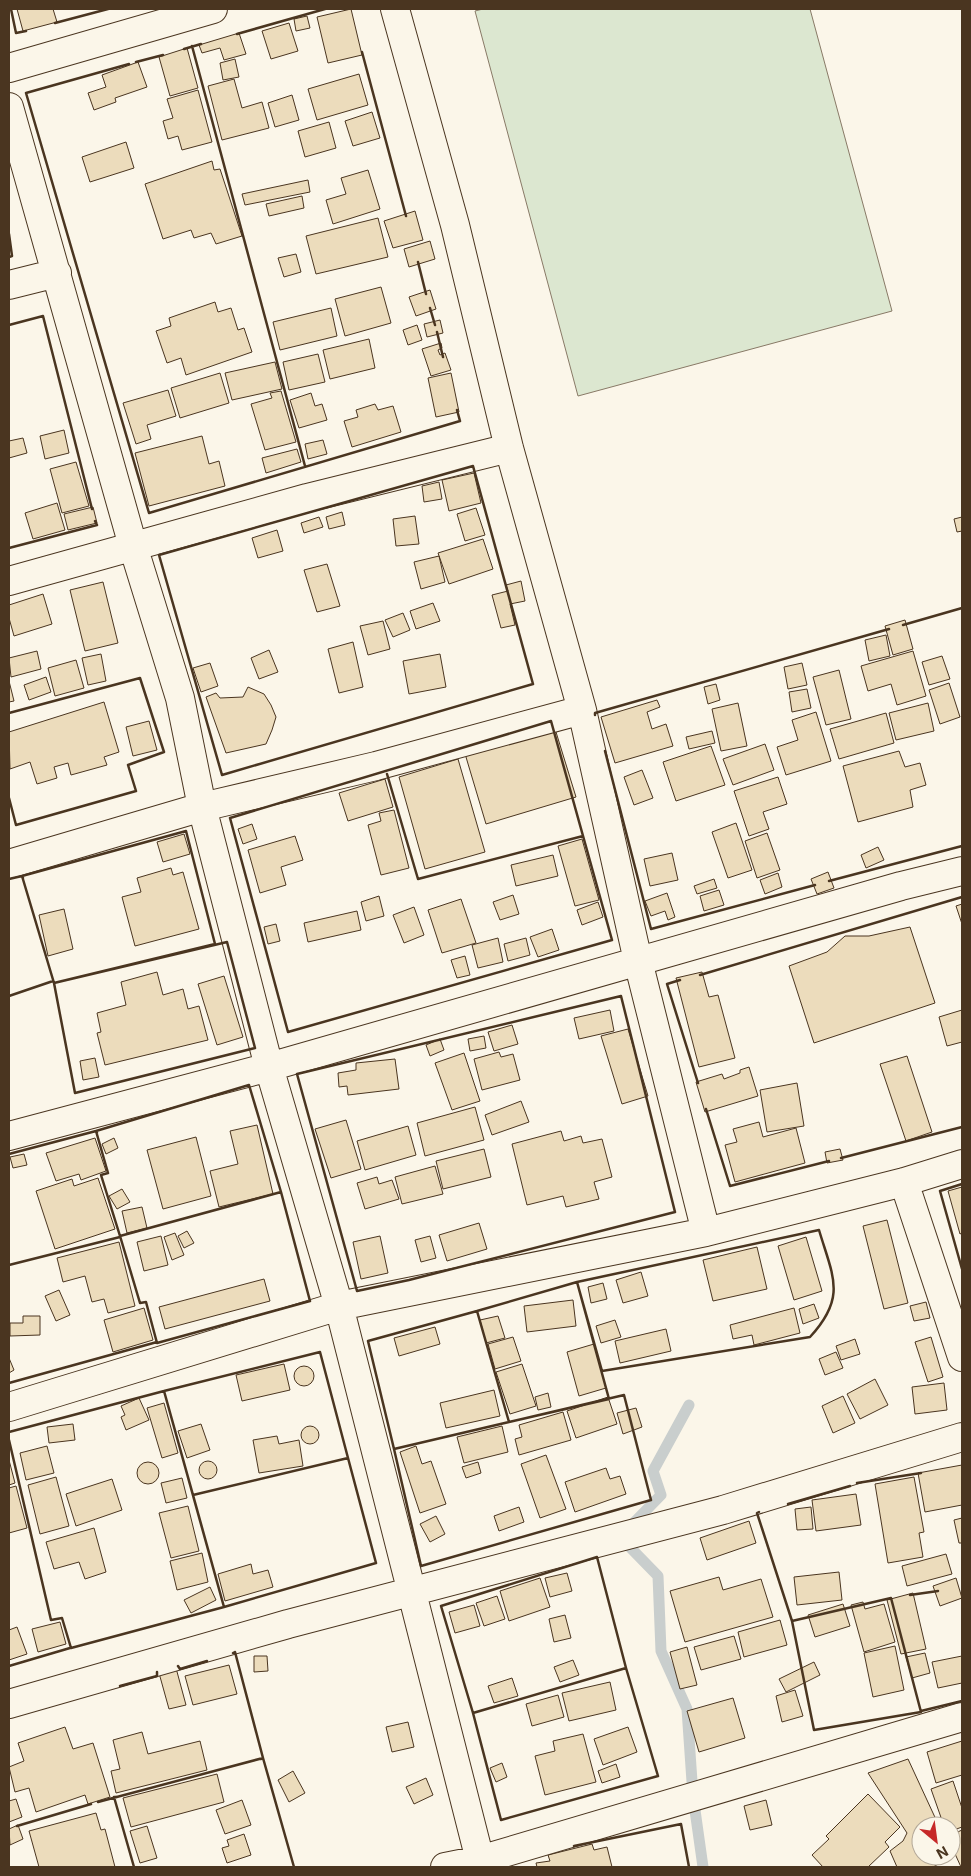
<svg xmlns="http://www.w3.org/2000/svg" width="971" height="1876" font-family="Inter,sans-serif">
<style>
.green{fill:#dce7d0;stroke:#887966}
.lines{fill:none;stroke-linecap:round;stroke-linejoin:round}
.stream{stroke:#c9cecd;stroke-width:11}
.building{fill:#ecdcbc;stroke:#4a3520}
.minor-casing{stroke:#4a3520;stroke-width:30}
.minor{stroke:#fbf6e9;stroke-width:28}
.wall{stroke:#4a3520;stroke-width:2.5}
</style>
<rect width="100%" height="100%" fill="#fbf6e9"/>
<path class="green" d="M483,9H810L892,311L578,396L475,11Z"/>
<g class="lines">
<path class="stream" d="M689,1405L653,1471L661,1495L620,1537L658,1576L661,1651L687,1709L693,1796L703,1867"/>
</g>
<path class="building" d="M17,9H53L57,22L23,31Z
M351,9L362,55L328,63L317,17Z
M307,16L310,28L296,31L294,19Z
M289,23L298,51L271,59L262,31Z
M239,33L246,54L224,60L220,48L202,53L199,45Z
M187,48L198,88L170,96L159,57Z
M235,59L239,77L223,80L220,63Z
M138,62L147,87L115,98L116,102L94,110L88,93L106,87L102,75Z
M359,74L368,105L317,120L308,89Z
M234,79L242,108L262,102L269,128L222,140L208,86Z
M198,90L212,142L182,150L178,136L168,139L163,121L173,118L167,99Z
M292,95L299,120L275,127L268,103Z
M372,112L380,138L353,146L345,121Z
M329,122L336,148L305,157L298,131Z
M126,142L134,168L90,182L82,157Z
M212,161L214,170L220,169L242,236L216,244L211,233L194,238L191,230L163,239L145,184Z
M368,170L380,209L333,224L326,200L346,194L341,178Z
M308,180L310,192L245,205L242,194Z
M302,196L304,208L269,216L266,204Z
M415,211L423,240L393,248L384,221Z
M378,218L388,257L316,274L306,236Z
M430,241L435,259L409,267L404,249Z
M296,254L301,272L284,277L278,258Z
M381,287L391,323L345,336L335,299Z
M430,290L436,309L416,316L409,297Z
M215,302L218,312L231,308L238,330L244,328L252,352L186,375L181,358L167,363L156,331L171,326L169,318Z
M331,308L337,336L280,350L273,322Z
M440,320L443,333L427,337L424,324Z
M417,325L422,340L408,345L403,330Z
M369,339L375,368L330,379L323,350Z
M441,343L442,348L438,350L440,355L445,353L451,370L431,376L422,349Z
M318,354L325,382L289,390L283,362Z
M275,362L282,389L232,400L225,373Z
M220,373L229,403L180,418L171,388Z
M451,373L459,412L436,417L428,378Z
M168,390L176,416L147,425L151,439L136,444L123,403Z
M281,391L296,442L265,450L251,404L272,398L270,393Z
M311,393L315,406L322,404L327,420L299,428L290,400Z
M375,404L378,410L393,406L401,432L352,447L344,421L358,417L356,410Z
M64,430L69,453L45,459L40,436Z
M202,436L209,464L219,461L225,486L149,506L135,453Z
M23,438L27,453L9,458V441Z
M323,440L327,454L308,459L305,444Z
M297,449L301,462L266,473L262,458Z
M76,462L89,506L62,513L50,469Z
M474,473L481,503L449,511L442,480Z
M439,482L442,499L424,502L422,486Z
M57,503L65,530L33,539L25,513Z
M93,507L97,523L68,530L64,514Z
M476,508L485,535L465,541L457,514Z
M342,512L345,525L329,529L326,517Z
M415,516L419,544L396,546L393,519Z
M319,517L323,527L304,533L301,523Z
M962,517V531L957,532L954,519Z
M277,530L283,551L258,558L252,538Z
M483,539L493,569L449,584L438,553Z
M439,556L445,582L421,589L414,562Z
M327,564L340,606L317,612L304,570Z
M521,581L525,601L510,604L515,625L501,628L492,595L508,591L506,585Z
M103,582L118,643L85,651L70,590Z
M43,594L52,624L14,636L9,618V605Z
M433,603L440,621L416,629L410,611Z
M403,613L410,630L393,637L385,620Z
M905,620L913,649L893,655L885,626Z
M383,621L390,649L368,655L360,626Z
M886,635L890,656L869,661L865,640Z
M353,642L363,687L339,693L328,649Z
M269,650L278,672L259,679L251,658Z
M37,651L41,669L11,677L9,658Z
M913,651L926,696L897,705L891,684L868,691L861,666Z
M101,654L106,681L88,685L82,658Z
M440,654L446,687L409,694L403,661Z
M942,656L950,679L929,685L922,662Z
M76,660L84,688L55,696L48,668Z
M210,663L218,686L201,692L193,668Z
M802,663L807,685L788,689L784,667Z
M839,670L851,719L826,725L813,677Z
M46,677L51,692L29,700L24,685Z
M9,681L14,701L9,702Z
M949,683L960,717L940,724L929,690Z
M716,684L720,700L708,704L704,687Z
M248,687L264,694L271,705L276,717L272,730L266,744L226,753L206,697L216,693L220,698L243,697Z
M807,689L811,708L792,712L789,692Z
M657,700L660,707L647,712L652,729L666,724L673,746L615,763L601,717Z
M104,702L119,752L104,757L107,765L71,775L68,763L54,767L57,778L37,784L30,762L10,769L9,732Z
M738,703L747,746L721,751L712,709Z
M928,703L934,731L896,740L889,713Z
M816,712L831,761L786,775L777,747L798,740L792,720Z
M886,713L894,743L839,759L830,729Z
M552,719L576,797L486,824L463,747Z
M149,721L157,750L133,756L126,727Z
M712,731L715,743L689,749L686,737Z
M765,744L774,770L733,785L723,759Z
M711,746L725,785L676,801L663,762Z
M899,751L905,767L920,763L926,785L910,790L913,807L858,822L843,766Z
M458,759L485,852L425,869L399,777Z
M642,770L653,798L634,805L624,777Z
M778,777L787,804L763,812L769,829L749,836L734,791Z
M385,779L393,807L348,821L339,793Z
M394,810L409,868L381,875L368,825L381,821L379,813Z
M736,823L752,870L728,878L712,832Z
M252,824L257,839L243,844L238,829Z
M767,833L780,870L757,878L745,841Z
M184,834L190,854L163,862L157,842Z
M295,836L303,860L281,867L286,885L260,893L248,850Z
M582,839L599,900L575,906L558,846Z
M878,847L884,860L866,868L861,855Z
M672,853L678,880L650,886L644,859Z
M553,855L558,876L516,886L511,865Z
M171,868L173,875L183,872L199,929L135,946L122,897L141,892L137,878Z
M828,872L834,888L817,894L811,879Z
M778,873L782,887L765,894L760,880Z
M714,879L717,888L697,894L694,886Z
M719,890L724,905L704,911L700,896Z
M667,893L675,917L668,920L665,911L651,916L645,901Z
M513,895L519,914L500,920L493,902Z
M379,896L384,916L366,921L361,902Z
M461,899L476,943L442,953L428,910Z
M598,902L603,917L582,925L577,910Z
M962,904V924L956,906Z
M414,907L424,935L404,943L393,915Z
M64,909L73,949L48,956L39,915Z
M357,911L361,930L308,942L304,923Z
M276,924L280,941L268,944L264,927Z
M910,927L935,1003L814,1043L789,966L827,952L845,936H869Z
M552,929L559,950L538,957L530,937Z
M498,938L503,962L478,968L472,945Z
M526,938L530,955L508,961L504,944Z
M465,956L470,975L457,978L451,960Z
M157,972L163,995L183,989L188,1009L199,1006L208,1040L105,1065L97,1033L101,1032L97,1013L126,1005L121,982Z
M702,972L709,997L718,995L735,1058L699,1067L676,978Z
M224,976L243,1037L217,1045L198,984Z
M610,1010L614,1031L579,1039L574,1018Z
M962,1010V1042L947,1046L939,1017Z
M512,1025L518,1044L494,1051L488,1032Z
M628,1029L648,1096L622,1104L601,1036Z
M484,1036L486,1048L470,1051L468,1039Z
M440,1039L444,1050L430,1056L426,1045Z
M499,1052L501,1057L513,1054L520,1080L482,1090L474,1059Z
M464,1053L480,1101L452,1110L435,1063Z
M907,1056L932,1132L906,1141L880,1064Z
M95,1058L99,1077L83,1080L80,1061Z
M395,1059L399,1089L348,1095L347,1086L339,1087L338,1073L356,1070V1063Z
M749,1067L758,1096L705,1112L696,1082L722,1074L724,1079L740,1073V1070Z
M797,1083L804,1126L767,1132L760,1090Z
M521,1101L529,1122L492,1135L485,1115Z
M475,1107L484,1140L425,1156L417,1123Z
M346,1120L361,1169L331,1178L315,1129Z
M759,1122L763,1137L796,1128L805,1163L735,1182L725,1145L737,1142L733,1129Z
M257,1125L273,1194L219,1207L210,1171L238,1164L230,1131Z
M408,1126L416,1155L365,1170L357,1141Z
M561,1131L564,1141L581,1136L583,1143L602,1139L612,1177L594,1182L599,1199L566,1207L563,1196L527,1205L512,1144Z
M196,1137L211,1196L163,1209L147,1150Z
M95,1138L106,1171L81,1180L79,1174L56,1181L46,1153Z
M114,1138L118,1148L106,1154L102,1144Z
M484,1149L491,1177L443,1189L436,1161Z
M840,1149L843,1160L827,1163L825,1152Z
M24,1154L27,1165L13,1168L10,1157Z
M435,1166L443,1194L402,1204L395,1177Z
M377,1177L379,1184L392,1180L399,1199L365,1209L357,1183Z
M98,1178L115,1229L55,1249L36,1191L72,1179L74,1186Z
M962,1187V1233L960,1234L948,1191Z
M122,1189L130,1202L117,1209L109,1196Z
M142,1207L147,1228L127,1233L122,1211Z
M887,1220L908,1303L884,1309L863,1226Z
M479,1223L487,1249L447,1261L439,1235Z
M187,1231L194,1243L184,1248L178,1236Z
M175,1233L184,1255L172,1260L164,1237Z
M161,1236L168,1265L144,1271L137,1242Z
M380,1236L388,1273L361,1279L353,1242Z
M430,1236L436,1258L421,1262L415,1240Z
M806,1237L822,1291L794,1300L778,1246Z
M119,1242L135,1306L108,1313L104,1299L92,1302L85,1276L63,1282L57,1258Z
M757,1247L767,1289L713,1301L703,1260Z
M641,1272L648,1296L623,1303L616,1280Z
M264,1279L270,1301L165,1329L159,1307Z
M603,1283L607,1299L591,1303L588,1287Z
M59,1290L70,1315L56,1321L45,1296Z
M573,1300L576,1326L527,1332L524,1306Z
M926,1302L930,1318L914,1321L910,1306Z
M814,1304L819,1318L803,1324L799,1309Z
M144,1308L153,1340L113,1352L104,1320Z
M794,1308L800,1333L754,1345L752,1335L733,1339L730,1325Z
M23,1316H40V1335L10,1336V1323H23Z
M498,1316L505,1338L486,1343L480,1320Z
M615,1320L621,1337L601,1343L596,1326Z
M435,1327L440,1344L399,1356L394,1338Z
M666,1329L671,1351L620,1363L615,1341Z
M513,1337L521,1361L495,1369L488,1344Z
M931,1337L943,1377L928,1382L915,1342Z
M855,1339L860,1354L841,1360L836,1346Z
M594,1344L606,1388L579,1396L567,1352Z
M836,1352L843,1368L825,1375L819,1359Z
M9,1358L14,1370L9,1373Z
M284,1364L290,1390L242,1401L236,1375Z
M522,1364L536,1406L510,1414L496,1372Z
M294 1376a10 10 0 1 1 20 0a10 10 0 1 1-20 0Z
M875,1379L888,1405L860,1419L847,1394Z
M944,1383L947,1410L915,1414L912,1387Z
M494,1390L500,1416L446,1428L440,1403Z
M548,1393L551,1407L538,1410L535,1397Z
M843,1396L855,1423L833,1433L822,1406Z
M608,1397L617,1424L576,1438L567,1411Z
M139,1398L149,1420L126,1430L121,1417L125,1415L121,1406Z
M164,1403L178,1453L162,1458L147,1408Z
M636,1408L642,1427L623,1434L617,1413Z
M563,1412L571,1440L519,1455L515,1439L522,1437L519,1425Z
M73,1424L75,1440L49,1443L47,1427Z
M201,1424L210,1450L187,1458L178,1431Z
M301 1435a9 9 0 1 1 18 0a9 9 0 1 1-18 0Z
M502,1426L508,1452L464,1463L457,1437Z
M277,1436L279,1444L299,1440L303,1466L259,1473L253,1440Z
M47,1446L54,1473L26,1480L20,1453Z
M416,1446L422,1464L431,1461L446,1504L420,1513L400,1452Z
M546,1455L566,1509L540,1518L521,1464Z
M9,1460L15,1483L9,1485Z
M199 1470a9 9 0 1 1 18 0a9 9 0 1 1-18 0Z
M137 1473a11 11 0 1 1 22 0a11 11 0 1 1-22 0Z
M478,1462L481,1473L466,1478L462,1467Z
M962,1465V1505L925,1512L918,1473Z
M606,1468L610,1479L620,1476L626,1494L575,1512L565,1482Z
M56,1477L69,1526L40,1534L28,1485Z
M914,1477L924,1532L919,1533L923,1557L888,1563L875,1484Z
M182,1478L187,1498L166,1503L161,1483Z
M112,1479L122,1510L76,1526L66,1494Z
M16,1486L27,1528L9,1533V1488Z
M856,1494L861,1525L816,1531L812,1500Z
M188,1506L199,1551L171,1558L159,1513Z
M519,1507L524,1522L499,1531L494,1516Z
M811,1507L813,1529L797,1530L795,1509Z
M436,1516L445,1534L430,1542L420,1524Z
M962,1518V1543H959L954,1520Z
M749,1521L756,1543L707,1560L700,1538Z
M94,1528L106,1572L85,1579L79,1562L54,1569L46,1542Z
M202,1553L208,1582L177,1590L170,1561Z
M946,1554L952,1574L907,1586L902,1566Z
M251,1564L253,1574L268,1570L273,1587L225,1601L218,1574Z
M839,1572L842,1600L797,1605L794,1577Z
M567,1573L572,1591L550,1597L545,1578Z
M719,1577L723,1590L761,1579L773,1617L685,1642L670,1591Z
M540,1578L550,1607L509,1621L500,1591Z
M956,1578L962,1598L940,1606L933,1586Z
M210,1587L216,1600L191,1613L184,1600Z
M913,1593L926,1649L901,1654L887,1600Z
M497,1596L505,1619L484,1626L476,1603Z
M863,1602L865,1609L884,1604L895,1642L864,1652L851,1605Z
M843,1604L850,1626L815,1637L808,1615Z
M474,1605L480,1626L455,1633L449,1612Z
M565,1615L571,1638L554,1642L549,1619Z
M780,1620L787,1645L744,1657L738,1632Z
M60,1622L66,1644L38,1652L32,1629Z
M17,1627L27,1654L9,1660V1630Z
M734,1636L741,1659L701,1670L694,1647Z
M895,1646L904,1690L873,1697L864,1653Z
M687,1647L697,1685L680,1689L670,1652Z
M925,1653L930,1673L912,1678L906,1657Z
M254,1656H267L268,1671L254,1672Z
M962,1656V1683L938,1688L932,1662Z
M573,1660L579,1675L560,1682L554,1667Z
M814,1662L820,1675L786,1692L779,1679Z
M229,1665L237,1694L193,1705L185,1676Z
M176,1668L186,1705L169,1709L159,1673Z
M512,1678L518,1696L494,1703L488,1686Z
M610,1682L616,1710L569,1721L562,1693Z
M795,1690L803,1716L782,1722L776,1696Z
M558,1695L564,1717L532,1726L526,1704Z
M733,1698L745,1738L699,1752L687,1711Z
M408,1722L414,1747L392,1752L386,1727Z
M65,1727L73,1749L93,1743L110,1797L88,1804L85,1795L36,1812L29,1788L15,1792L9,1767L24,1761L18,1743Z
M628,1727L637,1752L603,1765L594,1739Z
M142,1732L148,1754L200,1741L207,1770L116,1793L111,1771L120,1769L113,1740Z
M583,1734L596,1782L545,1795L535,1756L555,1751L553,1741Z
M962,1741V1775L936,1783L927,1752Z
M908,1759L939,1826H921V1856H951V1852L953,1856L933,1867H897L890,1851L903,1841L907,1833L868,1773Z
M502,1763L507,1777L496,1782L490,1768Z
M616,1764L620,1777L602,1783L598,1771Z
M293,1771L305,1793L289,1802L278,1780Z
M217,1774L224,1802L131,1827L123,1798Z
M426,1778L433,1795L414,1804L406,1787Z
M953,1781L962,1808V1827L951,1831V1826H944L931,1789Z
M868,1794L900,1827L885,1842L889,1847L868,1867H823L812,1855L829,1839L826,1836Z
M16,1799L22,1817L9,1822V1801Z
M242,1800L251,1825L225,1834L216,1810Z
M766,1800L772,1825L750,1830L744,1806Z
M96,1813L101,1830L105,1829L115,1867H39L29,1831Z
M18,1825L23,1839L10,1845L9,1829Z
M147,1826L157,1858L140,1863L130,1831Z
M962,1830V1867H961L951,1845V1835Z
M244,1834L251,1855L227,1863L222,1848L229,1846L227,1840Z
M592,1844L594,1850L607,1847L612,1867H537L536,1863L550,1861L548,1855Z"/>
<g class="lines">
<defs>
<path id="minor" d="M395,9L455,225L509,448L582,710L638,961L706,1232
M9,68L213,9
M9,107L133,546L180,698L202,807L269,1067L339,1306L480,1860L475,1867
M9,285L57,273
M9,581L307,498L509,448
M9,864L202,807L376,766L582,710
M9,1136L269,1067L901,886L962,871
M904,1182L962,1357
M9,1407L339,1306L706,1232L904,1182L962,1164
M9,1704L288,1624L723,1510L962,1437
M445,1867L480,1860L962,1717"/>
</defs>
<use href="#minor" class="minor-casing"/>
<use href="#minor" class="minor"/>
<path class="wall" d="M11,9L16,33L26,31
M55,23L108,9
M237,34L325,9
M192,46L305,466
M184,49L201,44
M362,52L406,216
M136,62L163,55
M129,64L26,93L149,513L460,421L457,410
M9,234L12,256L9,257
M418,262L426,294
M430,308L435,325
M9,325L43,316L92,509
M437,332L443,357
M473,466L533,684L222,775L159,555Z
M9,548L97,525L95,521
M903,625L962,608
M9,713L140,678L164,752L128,765L136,791L16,825L9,798
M595,715V713L889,629
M551,721L612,940L288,1032L230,818Z
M605,751L651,929L815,885
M387,774L418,879L583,836
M186,831L215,944L54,983L22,876Z
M9,879L22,876L23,878
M829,881L962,846
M227,942L255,1048L75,1093L54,983Z
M700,975L962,897
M680,980L667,984L698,1083
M9,996L53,981
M621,996L675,1212L409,1280L357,1291L297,1074Z
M249,1085L281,1192L120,1236L101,1175L108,1173L96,1131Z
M706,1109L730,1186L829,1161
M9,1154L96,1131L97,1133
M841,1158L962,1127
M962,1184L940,1191L962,1269
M281,1192L310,1301L157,1343L146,1302L140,1303L120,1236Z
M819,1230C833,1277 847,1297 810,1337L602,1371L577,1282Z
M9,1265L120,1237
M577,1282L609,1399L509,1422L477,1311Z
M477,1311L509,1422L394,1449L368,1341Z
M320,1352L348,1458L193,1495L164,1391Z
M9,1383L157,1342
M624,1395L651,1500L421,1566L394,1449Z
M9,1432L164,1391L224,1607L71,1648L62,1618L51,1620L9,1440
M348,1458L376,1563L224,1607L193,1495Z
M857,1483L921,1473
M788,1504L850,1486
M759,1512L757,1513L792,1621
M597,1557L626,1668L473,1713L441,1606Z
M910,1595L938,1591
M891,1598L921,1712L814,1730L792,1621Z
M9,1666L70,1648
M178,1666L180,1669L207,1661
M626,1668L658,1776L501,1820L473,1713Z
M120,1686L157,1676V1672
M921,1711L962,1701
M261,1759L263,1758L294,1867
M116,1797H114L134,1867
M98,1802L263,1758L235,1652L233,1653
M17,1826L91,1804
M574,1846L681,1824L689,1867"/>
</g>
<rect width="971" height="1876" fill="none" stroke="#4a3520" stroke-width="20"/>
<g transform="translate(936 1841) rotate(151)"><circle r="24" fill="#fbf6e9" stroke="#b4a999"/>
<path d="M0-4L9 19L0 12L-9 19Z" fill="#c62828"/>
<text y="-8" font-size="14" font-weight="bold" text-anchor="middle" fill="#4a3520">N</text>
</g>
</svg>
